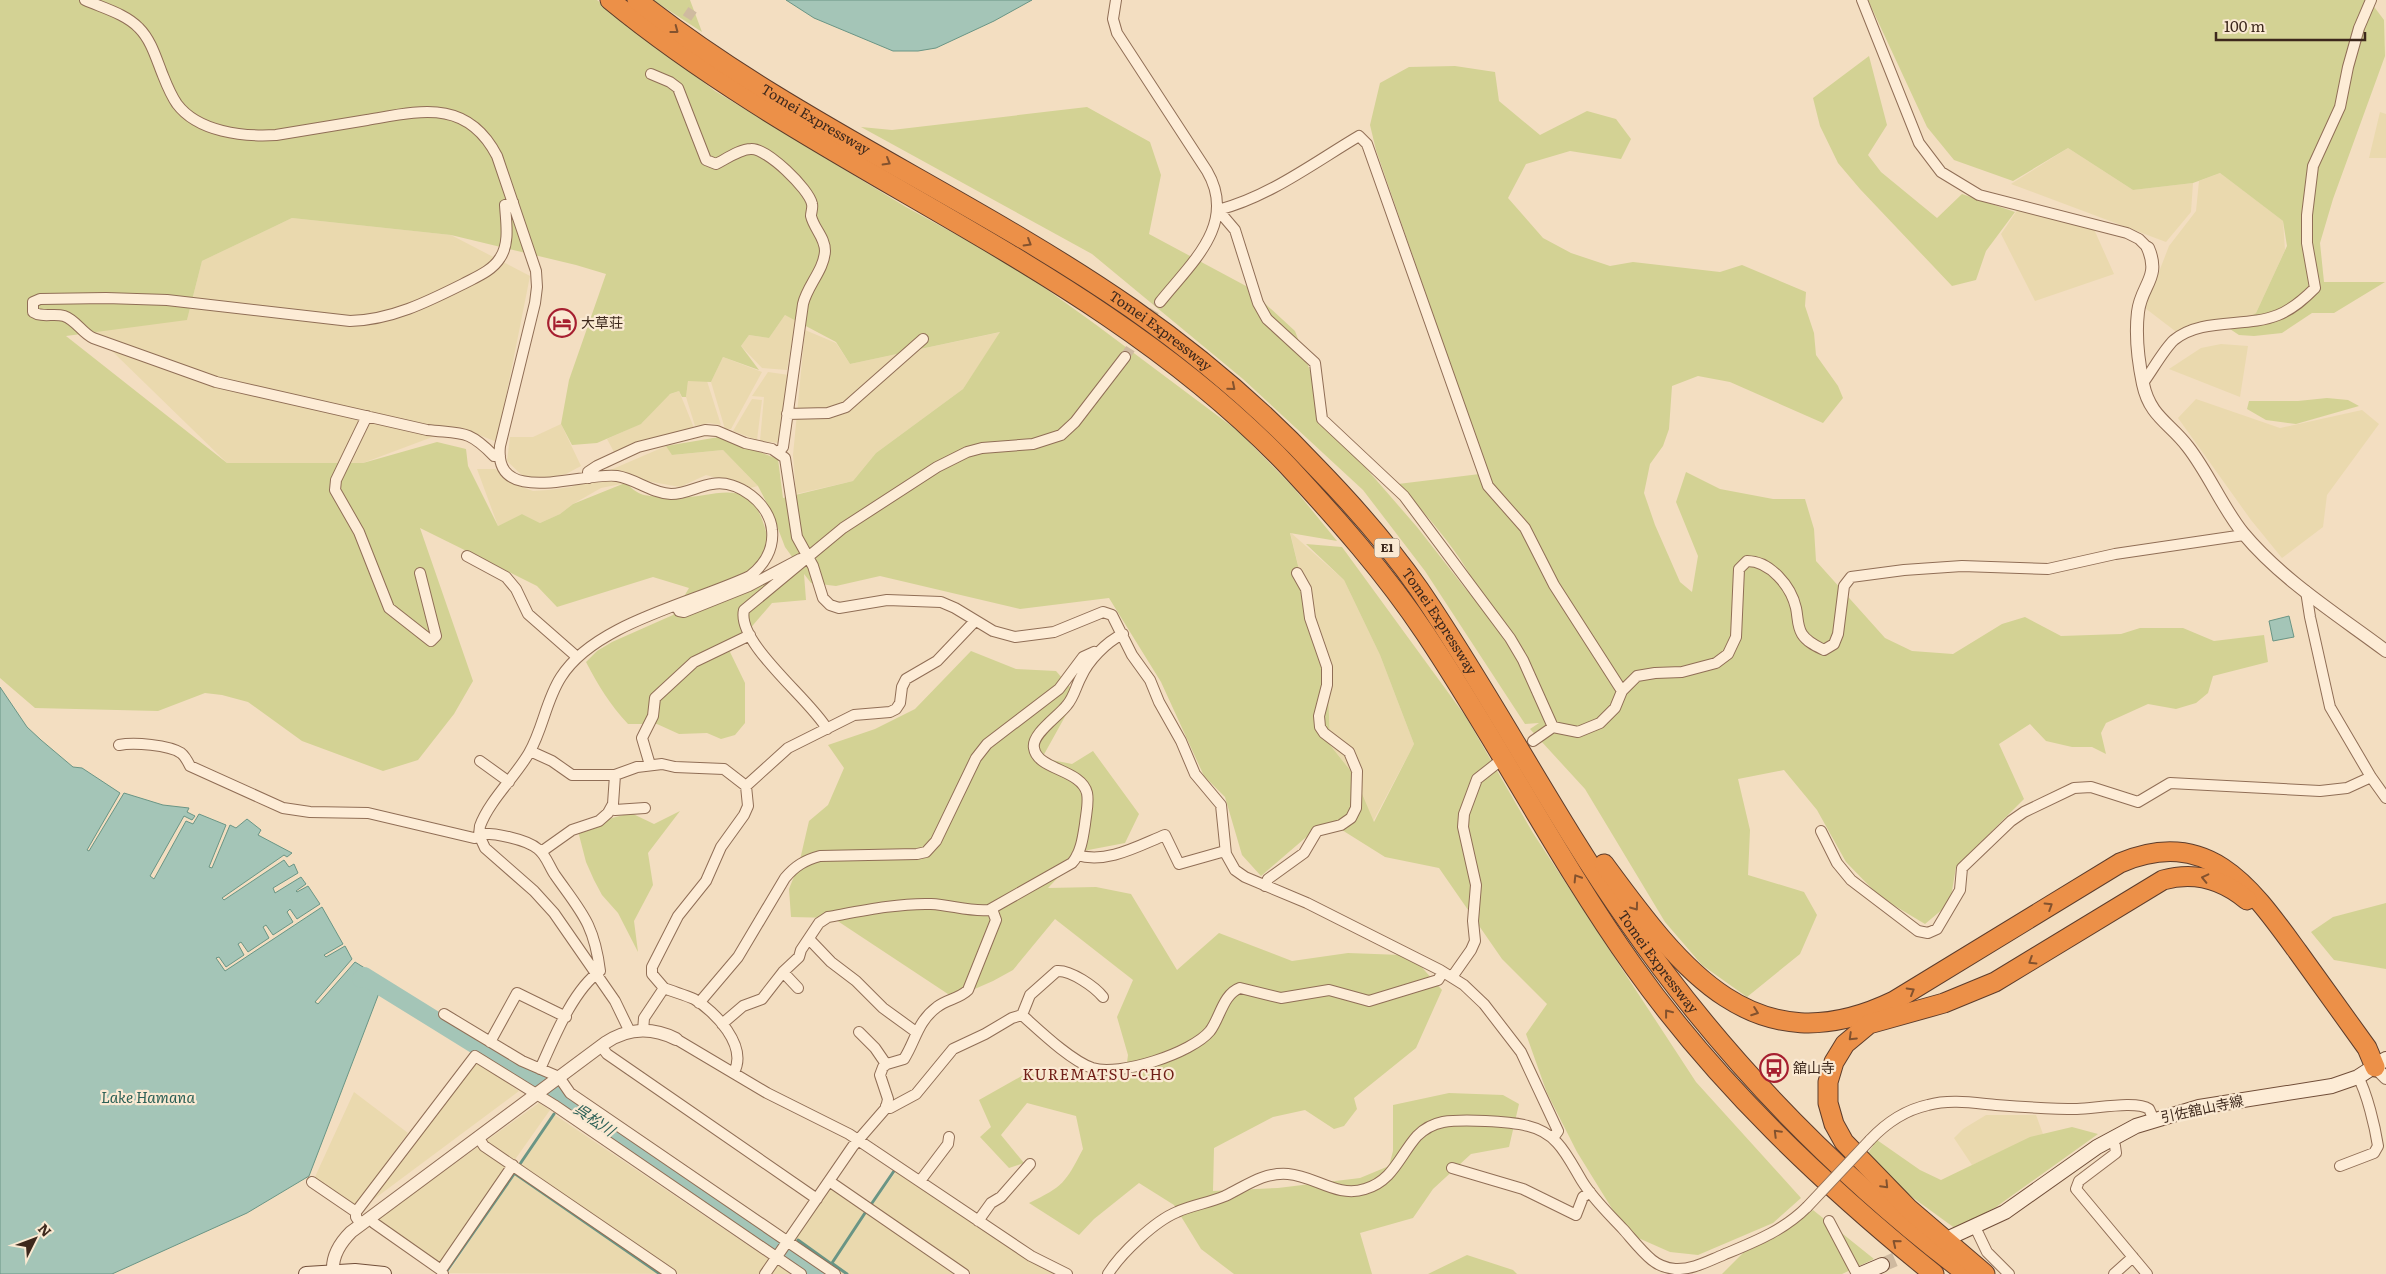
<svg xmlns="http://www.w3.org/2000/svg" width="2386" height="1274" font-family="Literata,'Noto Sans JP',serif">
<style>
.farmland{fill:#ead9ae}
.green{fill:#d3d294;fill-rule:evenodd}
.water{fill:#a4c5b7;stroke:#6a9585}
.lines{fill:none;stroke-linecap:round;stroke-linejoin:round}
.stream{stroke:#6a9585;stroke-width:3}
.river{stroke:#a4c5b7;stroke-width:18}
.minor-tunnel{stroke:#cfbaa0;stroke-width:10;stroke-dasharray:10 5;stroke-linecap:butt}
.secondary-tunnel{stroke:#cfbaa0;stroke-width:14;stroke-dasharray:14 7;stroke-linecap:butt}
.minor-casing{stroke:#906e56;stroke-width:12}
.tertiary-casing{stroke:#906e56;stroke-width:14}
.secondary-casing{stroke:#714e39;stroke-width:16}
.motorway-casing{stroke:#5d3c2b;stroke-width:21}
.minor{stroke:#fdecd6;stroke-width:10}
.tertiary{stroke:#fdecd6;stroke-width:12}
.secondary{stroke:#fdecd6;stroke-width:14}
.motorway{stroke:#ec9048;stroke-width:19}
.minor-bridge-casing{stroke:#906e56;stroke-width:12;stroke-linecap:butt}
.minor-bridge{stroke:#fdecd6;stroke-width:10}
.oneway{stroke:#83522e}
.labels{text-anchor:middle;stroke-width:4.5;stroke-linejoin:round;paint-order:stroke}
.shield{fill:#fae9d2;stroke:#766253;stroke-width:1}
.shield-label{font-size:12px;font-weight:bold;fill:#3d281c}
.street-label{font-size:14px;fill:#3d281c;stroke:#fae9d2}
.poi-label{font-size:14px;fill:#3d281c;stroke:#fae9d2;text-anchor:start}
.neighbourhood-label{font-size:15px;letter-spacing:1px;fill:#701e16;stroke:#fae9d2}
.water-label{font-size:15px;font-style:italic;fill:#2a5f55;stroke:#fae9d2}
</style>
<rect width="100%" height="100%" fill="#f3dec1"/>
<path class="farmland" d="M2380,112L2386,114V158H2369Z
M2068,148L2133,190L2193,183L2191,212L2166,242L2011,184Z
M2220,173L2283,221L2285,250L2256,313L2243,322L2179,334L2145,308L2169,246L2196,211L2199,181Z
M2018,209L2093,227L2114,274L2035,301L2001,234Z
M292,218L451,235L530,276L497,442L459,427L363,463H227L76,316L187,320L202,261Z
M785,315L796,318L787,370L762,368L741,346L749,335L769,338Z
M805,330L836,343L850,364L1001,332L963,389L876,453L853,481L796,494L793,455Z
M2221,344L2248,346L2240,397L2169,369L2201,348Z
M723,357L762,372L731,429H725L711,382Z
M768,372L789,375L779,443L760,441L764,397L752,396Z
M688,381H707L721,425L709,423L695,426L686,397Z
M679,391L694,428L630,445L614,452L607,439L642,423L668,395Z
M752,399L762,400L757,440L733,431Z
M2196,399L2280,428L2362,410L2379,424L2327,495L2323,527L2282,558L2251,520L2178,418Z
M561,424L581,466L566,474L542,479L525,478L507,461L510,437H533Z
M666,446L673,455L723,450L758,486L750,488L706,475L680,487L641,480L601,488L573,504L560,514L540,523L522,514L498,526L477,469H496L506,480L517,485L533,491L548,490L571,487Z
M1290,532L1344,580L1380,655L1414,744L1370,827L1354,775L1330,745L1328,688Z
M477,1062L519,1091L362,1208Z
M354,1092L408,1133L356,1205L314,1179Z
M539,1103L550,1110L439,1267L375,1221Z
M555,1115L770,1260L761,1274L448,1273Z
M1986,1115H2036L2043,1134L1972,1165L1954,1138L1963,1129Z
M896,1172L1043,1267L1057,1274H839L792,1242L828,1190L834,1189L867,1212Z
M777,1264L791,1274H771Z"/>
<path class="green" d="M0,0H597L715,91L906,207L1017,268L1095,324L1238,431L1293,487L1337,541L1290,533L1328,688L1330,745L1354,775L1374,822L1414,744L1380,655L1344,580L1306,544L1342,547L1466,717L1533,833L1696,1082L1801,1198L1773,1223L1698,1255L1670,1252L1627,1233L1577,1152L1547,1093L1526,1034L1547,1004L1502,959L1439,868L1385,857L1342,830L1311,833L1261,876L1242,855L1225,797L1204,776L1161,682L1109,598L1020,609L880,576L836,586L811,583L804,574L806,600L772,603L730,652L745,683V723L735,735L721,739L707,733L679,734L657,724H628C610,705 598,685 586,662L597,651L612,642L673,615L689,588L653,577L557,607L537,586L420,528L473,681L454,714L418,760L383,771L302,741L248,702L222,695L205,693L158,711L35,708L0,678ZM292,218L451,235L576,265L606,274L569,380L561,424L572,445L597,443L641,424L670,394L679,391L682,397H686L688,381L711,382L723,357L759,370L741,346L749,335L769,338L785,315L836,342L850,364L1000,332L963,389L876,453L853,481L783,498L778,459L719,437L666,446L672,455L723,450L758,486L772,513L785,547L798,565L751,576L769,545C753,462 717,504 660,497C654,496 646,496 641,494C635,492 630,486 625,483L573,504L560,514L540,523L522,514L498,526L468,466L466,449L437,442L363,463H227L66,336L187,320L202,261Z
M653,0H690L702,32Z
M1868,0H2369L2384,20L2385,56L2333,199L2320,243L2324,282H2385L2334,313H2312L2282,333L2254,336L2239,335L2230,329L2256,313L2287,246L2283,221L2220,173L2193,183L2133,190L2068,148L2013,181L1954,160L1927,127Z
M1869,56L1887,125L1868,155L1881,172L1937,218L1962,194L2015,212L1986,251L1976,280L1952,286L1860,189L1838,163L1820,126L1813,98Z
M1455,66L1495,72L1499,101L1540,135L1587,111L1616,119L1631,139L1621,159L1570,151L1526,164L1508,198L1543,238L1571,253L1610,266L1633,262L1720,272L1742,265L1806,292L1805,306L1814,333L1816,355L1838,386L1843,398L1823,423L1730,382L1698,376L1672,386L1669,429L1663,446L1650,464L1644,493L1655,525L1680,582L1692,592L1698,556L1676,502L1686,472L1720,489L1773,499H1805L1814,529L1816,561L1885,638L1912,651L1953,654L2002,624L2025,617L2061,636L2121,634L2140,628H2183L2214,641L2264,635L2268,662L2213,676L2208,693L2196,703L2176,709L2148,704L2106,723L2101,733L2106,754L2092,747H2072L2046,741L2030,724L1999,744L2024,799L1956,867L1950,903L1925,924L1880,897L1846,862L1817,810L1784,770L1738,779L1750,830L1748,875L1804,892L1817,915L1800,954L1747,997L1702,965L1665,922L1585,789L1530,729L1539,723L1525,724L1425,571L1363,490L1243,379L1092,254L861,127L892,130L1087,107L1150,142L1161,175L1149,234L1246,286L1295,331L1332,429L1417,527L1464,587L1488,614C1472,565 1432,521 1398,484L1488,473L1376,150L1370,125L1380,83L1409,67Z
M2327,398L2348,400L2359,406L2296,424L2266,420L2247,409L2249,401H2298Z
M971,651L1016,669L1056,671L1077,695L1042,758L1072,764L1093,751L1139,814L1125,843L1083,851L1048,888L1096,887L1131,894L1177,970L1219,933L1292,961L1348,953L1401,955L1418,963L1442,990L1416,1048L1354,1098L1357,1109L1344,1126L1334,1129L1305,1110L1273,1117L1214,1148L1213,1191L1278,1188L1360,1178L1389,1166L1393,1151V1105L1449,1093L1503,1095L1519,1104L1509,1147L1471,1154L1433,1189L1413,1218L1360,1233L1372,1274H1234L1201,1249L1174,1205L1139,1183L1094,1219L1079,1235L1029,1203C1064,1186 1065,1183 1083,1149L1076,1116L1027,1103L1001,1135L1024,1163L1009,1168L980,1137L991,1127L979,1100L1027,1073L1063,1082L1125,1078L1128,1055L1117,1017L1133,980L1055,919L1013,970L993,981L954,998L833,918L791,917L789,889L799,864L809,821L828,805L844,768L828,745L875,729L915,709Z
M680,811L648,853L653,885L634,921L638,952L618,913L602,895L594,880L586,862L578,831L582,826L631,813L654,824Z
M2386,903V969L2334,960L2311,932L2333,917Z
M2072,1127L2098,1134L1996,1207L1956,1229L1901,1189L1866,1156L1877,1140L1920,1170L1941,1180L2030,1137Z
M1813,1210L1874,1259L1842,1274H1722L1745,1251L1780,1235Z
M1467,1255L1513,1270L1517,1274H1428Z"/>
<path class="water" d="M786,0H1032L994,21L936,48L918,51H893L814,18Z
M2289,616L2294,637L2273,641L2269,621Z
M0,687L27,727L41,740L73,767L82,768L120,793L87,850L89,851L124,793L163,805L189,808L187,812L195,816L192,820L184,816L150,876L154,879L186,821L193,824L199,814L226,825L209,867L212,868L230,825L236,828L247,819L261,830L258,835L292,853L287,857L284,855L222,898L224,900L284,860L289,867L294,864L298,873L273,888L275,893L301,877L306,884L296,891L297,892L308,886L320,904L297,919L290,909L287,912L293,922L273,935L266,925L263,927L269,938L248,952L241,942L238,944L244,955L226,967L219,957L216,958L225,971L322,907L343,944L324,955L326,957L345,946L352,959L315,1002L318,1004L355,962L384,980L309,1176L247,1213L112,1274H0Z"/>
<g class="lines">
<path class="stream" d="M560,1105L564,1100
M520,1164L554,1114
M514,1173L660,1274
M870,1206L894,1171
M798,1240L830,1263
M832,1263L865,1213
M833,1264L847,1274
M446,1272L514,1174"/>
<path class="river" d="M361,979L364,976L561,1098L818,1274"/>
<path class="minor-tunnel" d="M687,18L693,9
M1125,357L1160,302"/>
<path class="secondary-tunnel" d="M1882,1265L1915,1251"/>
<defs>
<path id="minor" d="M85,0C103,8 126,14 139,28C151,40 156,58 162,73C166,83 170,94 177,104C198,132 243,137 276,135C306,130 336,125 367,120C420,111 467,98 497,156L536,271L537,287L535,303L500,446C493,509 586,471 617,476C636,479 651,493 671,494C686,494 698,486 712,484C738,479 770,504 772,530C774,549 764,565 750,576C693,603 595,623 561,677C546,700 543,729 529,753C515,777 489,801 480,826L479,835L485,848L534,891L554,913L615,1001L630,1032
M1116,0L1113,19L1117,33L1207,171C1238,224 1191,263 1160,302
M1862,0L1919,143L1941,172L1979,195L2127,233L2139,239L2148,248
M651,74L670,82L678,88L706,160L716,164C726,159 740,149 751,149C767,148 809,189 812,204C813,208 811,212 811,216C814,229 825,237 825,251C824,270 807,286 803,304L783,447L779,452
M2143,383C2152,371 2164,349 2174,340C2202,317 2246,328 2278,315C2293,309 2304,299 2315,288L2307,243V215L2313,166L2340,107L2348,67L2359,28L2371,0
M787,414L828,413L846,407L923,339
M367,416L336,480L335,490L359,532L389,608L431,641L436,636L420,573
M500,456H494C468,429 462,434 427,430L216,382L93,338C82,333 76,320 64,316C54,313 42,318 33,312V302L40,299L106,298L167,300L350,321C391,320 427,302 463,284C476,277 492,271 500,258C510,243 506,222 505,205L513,202
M589,478L588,472L597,466L638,447L705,430L717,431L745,443L772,449L785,458L797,537L813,566L823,598L830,605L839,608L887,600L941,602L955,608L993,631L1015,637L1054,632L1103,612L1112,615L1132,655L1150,680L1159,702L1181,741L1195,774L1221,805L1226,854L1235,870L1245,877L1307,903L1440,970L1464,985L1484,1004L1521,1052L1558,1131L1553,1138
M467,556L506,577L516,589L528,614L577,657
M2306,591L2310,617L2330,707L2371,777L2386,798
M677,606L679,611L684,612L749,586L800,559
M1553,727L1523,660L1510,638L1404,496L1322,419L1315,363L1267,319L1258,303L1235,230L1218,210C1269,197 1315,162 1359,136L1367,144L1488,486L1525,528L1554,585L1622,691
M827,729C811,700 736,643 744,610L843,528L937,467L967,452L982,448L1033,444L1061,435L1075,422L1125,357
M1533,741L1553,727L1578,732L1600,723L1615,708L1622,691L1637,676L1655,673L1682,672L1716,663L1728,654L1736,637L1739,569L1747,561C1770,561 1791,586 1796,608C1798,617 1797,626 1802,634C1807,642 1816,646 1824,650L1834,644L1838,634L1844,586L1851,577L1904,570L1962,566L2048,569L2115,554L2244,535
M119,745C134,742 169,745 181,753C185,756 188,762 190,766L283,808L310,812L368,813L474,838L480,837
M530,751L552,761L572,775H615
M480,761L509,782
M650,765L642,738L653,716L655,698L694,662L750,635
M746,786L788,748L854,715L890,712L896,709L900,703L902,687L906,679L937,661L975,621
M611,808L615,810L645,808
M1821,831L1837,863L1851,880L1918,931L1928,933L1937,929L1960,890L1962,868L2011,821L2024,812L2074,788L2091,787L2138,802L2170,783L2320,791L2347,788L2371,777
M479,834C495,833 526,839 538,849C546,855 549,866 555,875C581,912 594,923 600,971C573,990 554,1038 540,1069
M541,852L572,830L599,821L608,813L613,804L615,775L637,767L662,764L675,767L724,769L746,786L748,806L744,815L721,847L706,881L678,916L652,967V974L664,988L644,1018L643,1031
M1077,855C1107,864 1138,846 1165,835L1179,864L1225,851
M1265,886L1268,879L1304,853L1317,831L1341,825L1351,818L1356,808L1357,771L1349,752L1324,733L1320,727L1319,716L1327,685V667L1310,618L1306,589L1297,573
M809,939L831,962L856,981L883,1008L916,1032
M783,972L798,988
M1452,977L1471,950L1475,941L1473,921L1476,885L1463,827L1464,814L1477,779L1496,764
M664,988C674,992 685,995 694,999C715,1011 748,1046 734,1072
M699,1003L738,957L785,878C795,866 805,860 820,856L917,854L926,852L936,841L976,758L987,744L1059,689L1083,657L1094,652L1096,655
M444,1014L522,1061L559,1077L570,1093L835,1274
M1022,1015C1040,1031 1070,1060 1092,1068C1119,1077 1192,1053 1210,1031C1220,1018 1223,994 1240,988L1281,998L1329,990L1369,1001L1438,980L1443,972
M1022,1015L1030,995L1057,971C1071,970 1095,987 1103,997
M722,1024L743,1006L762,999L783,972L799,957L801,950L819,923L828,917C861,911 898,903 931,904C951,905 970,912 989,910L1072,863C1081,853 1083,837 1085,824C1086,814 1089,803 1087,793C1081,769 1037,770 1034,748C1031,734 1059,716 1067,705C1074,697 1076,686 1081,677C1088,661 1106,642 1123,634
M859,1032L875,1048L886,1064
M676,1039L767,1093L849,1134L1031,1256L1067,1274
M490,1042L517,993L566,1017
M601,1046L607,1054L817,1199
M886,1106L890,1108L916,1094L953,1049L985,1034L1012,1018L1022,1015
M478,1137L484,1146L671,1274
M2111,1139L2115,1146L2116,1153L2079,1181L2076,1189L2147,1274
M1870,1140C1886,1123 1905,1110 1928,1105C1950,1099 1974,1103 1996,1105C2023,1107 2050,1109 2077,1109C2094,1109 2136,1100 2149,1109L2154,1120
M2340,1166L2374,1153L2378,1146C2375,1127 2367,1093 2358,1077
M1452,1168L1523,1189L1576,1215L1583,1197L1590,1192
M829,1181L964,1274
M920,1181L948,1144L949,1137
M312,1182L356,1212
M370,1218L374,1223L441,1270
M978,1221L991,1203L1001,1197L1030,1164
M1829,1221L1857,1274
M361,1224L356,1217V1212L475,1056L554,1105L801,1274
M1975,1227L1987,1252L2009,1274
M443,1274L441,1270L513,1165
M765,1274L853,1146L886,1108L888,1099L880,1075L883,1067L887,1064L904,1059C916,1040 917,1022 937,1007C947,999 959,999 968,990L996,920L992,909
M1108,1274C1121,1253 1155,1221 1177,1212C1192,1205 1209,1203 1225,1196C1246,1186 1263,1172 1288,1174C1315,1176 1337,1198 1365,1189C1393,1181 1400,1155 1417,1136C1424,1129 1433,1124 1443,1122C1461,1119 1510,1121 1528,1126C1558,1133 1567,1156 1582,1181C1593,1199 1609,1214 1623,1229C1632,1239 1641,1251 1652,1260C1658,1265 1666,1268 1675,1269C1692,1270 1708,1261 1723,1255C1754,1242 1783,1231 1807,1207
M2114,1274L2133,1257"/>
<path id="tertiary" d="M2148,248C2161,278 2141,285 2138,312C2135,337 2138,360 2143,384C2150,417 2170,423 2188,447C2209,474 2222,507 2243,533C2282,580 2338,615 2386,651
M2375,1067L2386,1078
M333,1271C332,1256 341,1242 351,1232L605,1043C627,1028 652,1027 676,1039"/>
<path id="secondary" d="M1953,1236L2005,1212L2097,1147L2136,1126L2199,1107L2332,1086L2358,1077L2386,1059
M306,1274L355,1271L384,1274
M1861,1274L1882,1265"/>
<g id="motorway">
<path d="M610,0C823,175 1096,264 1288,466C1337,519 1385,573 1425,633C1498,742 1558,860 1634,967C1717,1084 1823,1184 1934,1274"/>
<path id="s1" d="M637,0C790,121 971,197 1131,308C1198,355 1260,407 1316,467C1353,505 1389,546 1419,589C1493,697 1553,815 1629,923C1722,1057 1837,1175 1967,1274"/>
<path d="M1604,864C1679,966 1753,1069 1894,1001L2120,863C2209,825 2252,889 2298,952C2321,984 2344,1016 2367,1048L2375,1067"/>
<path d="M1985,1274L1909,1209L1844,1142L1834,1124L1828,1103V1082L1834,1062L1845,1044L1869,1024L1944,1003L1995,982L2163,880C2195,871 2222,879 2247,900"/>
</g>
</defs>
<use href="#minor" class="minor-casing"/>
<use href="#tertiary" class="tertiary-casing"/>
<use href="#secondary" class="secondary-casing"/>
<use href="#motorway" class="motorway-casing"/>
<use href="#minor" class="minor"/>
<use href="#tertiary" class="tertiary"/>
<use href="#secondary" class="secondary"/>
<use href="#motorway" class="motorway"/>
<defs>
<path id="minor-bridge" d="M1807,1207L1870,1140"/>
</defs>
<use href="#minor-bridge" class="minor-bridge-casing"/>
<use href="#minor-bridge" class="minor-bridge"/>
</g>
<defs><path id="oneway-chevron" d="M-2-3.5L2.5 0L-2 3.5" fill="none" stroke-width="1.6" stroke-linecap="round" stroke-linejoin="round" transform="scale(1.25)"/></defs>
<g class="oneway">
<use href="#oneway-chevron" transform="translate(675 30) rotate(37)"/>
<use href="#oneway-chevron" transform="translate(887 162) rotate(30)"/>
<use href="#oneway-chevron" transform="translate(1028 243) rotate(31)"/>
<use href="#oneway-chevron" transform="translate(1232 387) rotate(40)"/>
<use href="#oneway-chevron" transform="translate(1577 878) rotate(-122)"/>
<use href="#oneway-chevron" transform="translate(2205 878) rotate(-167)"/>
<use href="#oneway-chevron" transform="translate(2049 906) rotate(-32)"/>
<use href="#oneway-chevron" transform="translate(1635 907) rotate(54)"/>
<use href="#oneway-chevron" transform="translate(2032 961) rotate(148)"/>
<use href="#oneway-chevron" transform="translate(1911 991) rotate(-30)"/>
<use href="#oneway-chevron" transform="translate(1755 1012) rotate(20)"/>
<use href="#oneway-chevron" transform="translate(1668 1013) rotate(-128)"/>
<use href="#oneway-chevron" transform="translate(1852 1037) rotate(136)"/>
<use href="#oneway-chevron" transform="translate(1777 1133) rotate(-135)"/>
<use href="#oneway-chevron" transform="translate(1885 1185) rotate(46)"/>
<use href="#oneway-chevron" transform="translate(1896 1243) rotate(-141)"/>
</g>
<defs>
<symbol id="hotel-ring" viewBox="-11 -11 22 22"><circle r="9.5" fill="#fae9d2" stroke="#a61f30" stroke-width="1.5"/><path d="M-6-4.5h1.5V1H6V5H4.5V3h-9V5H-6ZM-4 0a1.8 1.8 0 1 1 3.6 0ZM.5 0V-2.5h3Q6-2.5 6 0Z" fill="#a61f30"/></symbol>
<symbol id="bus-ring" viewBox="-11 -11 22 22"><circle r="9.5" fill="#fae9d2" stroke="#a61f30" stroke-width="1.5"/><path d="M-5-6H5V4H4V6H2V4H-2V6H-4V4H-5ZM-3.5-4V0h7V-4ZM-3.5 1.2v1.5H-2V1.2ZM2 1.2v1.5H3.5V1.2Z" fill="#a61f30"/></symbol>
</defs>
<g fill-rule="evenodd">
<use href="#hotel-ring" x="546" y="307" width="32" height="32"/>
<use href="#bus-ring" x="1758" y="1052" width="32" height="32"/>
</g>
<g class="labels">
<rect class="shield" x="1374.5" y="538.5" width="25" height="19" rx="4"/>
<g class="shield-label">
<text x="1387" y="552">E1</text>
</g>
<g class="street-label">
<text dy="5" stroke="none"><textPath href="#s1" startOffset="215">Tomei Expressway</textPath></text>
<text dy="5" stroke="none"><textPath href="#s1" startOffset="620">Tomei Expressway</textPath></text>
<text dy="5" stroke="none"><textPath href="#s1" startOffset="1025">Tomei Expressway</textPath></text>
<text dy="5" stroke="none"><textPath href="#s1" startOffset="1430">Tomei Expressway</textPath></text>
<text transform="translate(2202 1109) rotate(-12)" y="5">引佐舘山寺線</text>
</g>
<g class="poi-label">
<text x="581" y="328">大草荘</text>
<text x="1793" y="1073">舘山寺</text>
</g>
<g class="neighbourhood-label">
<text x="1099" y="1080">KUREMATSU-CHO</text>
</g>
<g class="water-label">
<text x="148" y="1103">Lake Hamana</text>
<text transform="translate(594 1120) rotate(34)" y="5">呉松川</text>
</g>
</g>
<g transform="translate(35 1239) rotate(48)" stroke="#fae9d2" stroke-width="4" paint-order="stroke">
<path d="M0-4L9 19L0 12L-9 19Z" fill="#3d281c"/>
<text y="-8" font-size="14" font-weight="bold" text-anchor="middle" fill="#3d281c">N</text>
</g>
<path d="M2216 32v8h149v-8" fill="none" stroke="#3d281c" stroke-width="2.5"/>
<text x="2224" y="32" font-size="15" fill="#3d281c" stroke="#fae9d2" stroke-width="4" paint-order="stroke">100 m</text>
</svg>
